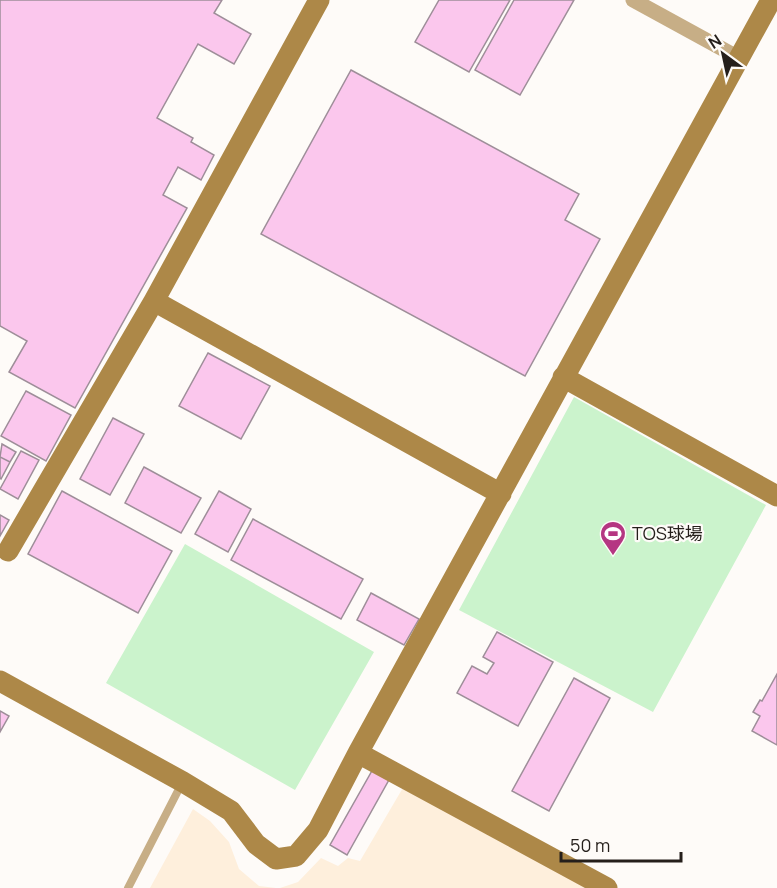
<svg xmlns="http://www.w3.org/2000/svg" width="777" height="888" font-family="Manrope,'Noto Sans JP',sans-serif">
<style>
.industrial{fill:#feefdc}
.green{fill:#cbf3cc}
.building{fill:#fbc7ed;stroke:#9e8e99;stroke-width:1.5}
.lines{fill:none;stroke-linecap:round;stroke-linejoin:round}
.lane{stroke:#c7ae86;stroke-width:8}
.street{stroke:#c7ae86;stroke-width:15}
.secondary{stroke:#ad8848;stroke-width:21}
.labels{text-anchor:middle;stroke-width:4.5;stroke-linejoin:round;paint-order:stroke}
.poi-label{font-size:18px;fill:#251f1b;stroke:#fefbf8;text-anchor:start}
</style>
<rect width="100%" height="100%" fill="#fefbf8"/>
<path class="industrial" d="M404,786L588,888H280L298,882L321,858L338,866L348,858L360,861Z
M193,809L210,821L229,842L239,869L259,886L276,888H150Z"/>
<path class="green" d="M574,397L766,505L653,712L459,610Z
M185,544L374,652L295,790L106,683Z"/>
<path class="building" d="M0,0H222L214,13L251,34L234,64L198,44L157,118L193,138L191,142L214,155L201,180L178,167L163,195L187,208L75,408L9,372L27,341L0,326Z
M439,0H510L469,72L415,42Z
M514,0H574L520,95L475,70Z
M351,70L579,194L565,220L600,239L525,376L261,234Z
M208,353L270,386L241,439L179,406Z
M26,391L71,415L46,461L1,436Z
M113,418L144,434L110,495L80,479Z
M2,444L16,452L10,462L0,457Z
M21,451L39,460L18,499L0,489Z
M0,457L10,462L1,479L0,478Z
M144,467L201,498L181,533L125,503Z
M62,491L172,551L138,613L28,554Z
M219,491L251,509L228,552L195,534Z
M0,515L9,520L0,536Z
M253,519L363,579L341,619L231,560Z
M371,593L419,619L404,645L357,620Z
M497,632L553,662L518,726L457,693L472,666L487,674L494,663L483,657Z
M777,674V745L752,731L760,716L753,712L760,700L762,701Z
M574,678L610,698L549,811L512,791Z
M0,711L9,716L0,732Z
M373,769L390,778L347,855L330,845Z"/>
<g class="lines">
<path class="lane" d="M128,888L182,783"/>
<path class="street" d="M633,0L739,58"/>
<path class="secondary" d="M154,301L501,494
M563,377L777,496
M8,551L154,301L319,0
M0,681L183,782L231,811L256,844L276,859L296,856L318,830L358,753
M607,888L358,753L771,0"/>
</g>
<defs>
<symbol id="stadium-pin" viewBox="-11 -11 22 30"><path d="M0 17L-7.5 6A9.5 9.5 0 1 1 7.5 6Z" fill="#b53682" stroke="#fefbf8"/><path d="M0-5a6.5 5 0 1 0 0 10a6.5 5 0 1 0 0-10ZM-3.5-1.8h7v3.6h-7Z" fill="#fff"/></symbol>
</defs>
<g fill-rule="evenodd">
<use href="#stadium-pin" x="598" y="519" width="30" height="40"/>
</g>
<g class="labels">
<g class="poi-label">
<text x="632" y="540">TOS球場</text>
</g>
</g>
<g transform="translate(723 54) rotate(327)" stroke="#fefbf8" stroke-width="4.5" paint-order="stroke">
<path d="M0-4.5L10 22L0 15L-10 22Z" fill="#251f1b"/>
<text y="-9" font-size="16" font-weight="bold" text-anchor="middle" fill="#251f1b">N</text>
</g>
<path d="M561 852v9h120v-9" fill="none" stroke="#251f1b" stroke-width="3"/>
<text x="570" y="852" font-size="18" fill="#251f1b" stroke="#fefbf8" stroke-width="4.5" paint-order="stroke">50 m</text>
</svg>
